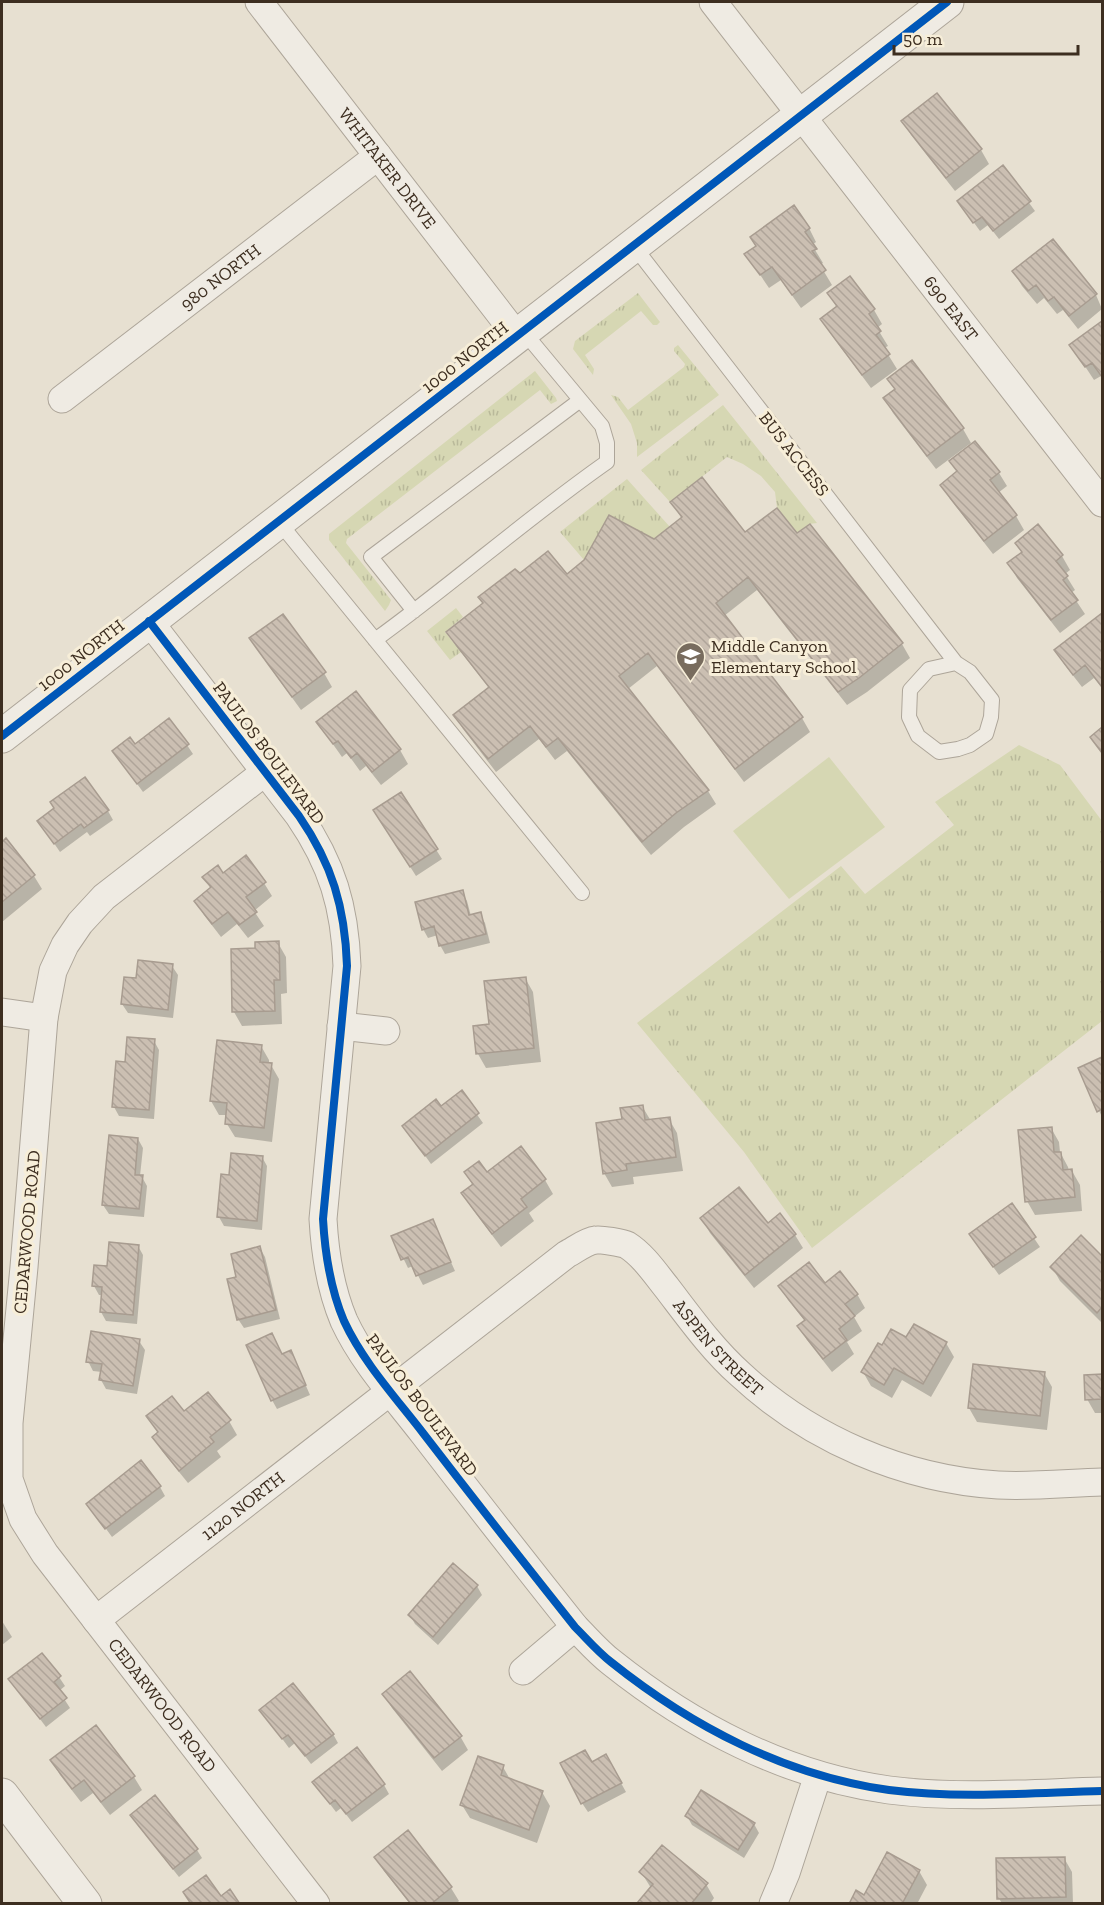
<svg xmlns="http://www.w3.org/2000/svg" width="1104" height="1905" font-family="'Zilla Slab',serif">
<style>
.grass{fill:url(#grass-tufts)}
.pitch{fill:#d6d7b3}
.shadow{fill:#0003}
.building{fill:url(#building-back-hatch);stroke:#a89c90;stroke-width:1.5}
.lines{fill:none;stroke-linecap:round;stroke-linejoin:round}
.service-casing{stroke:#ada599;stroke-width:16}
.minor-casing{stroke:#ada599;stroke-width:29}
.tertiary-casing{stroke:#ada599;stroke-width:35}
.service{stroke:#efebe3;stroke-width:14}
.minor{stroke:#efebe3;stroke-width:27}
.tertiary{stroke:#efebe3;stroke-width:33}
.cycleway-casing{stroke:#f7eed8;stroke-width:11}
.cycleway{stroke:#0057b8;stroke-width:8}
.labels{text-anchor:middle;stroke-width:6;stroke-linejoin:round;paint-order:stroke}
.street-label{font-size:18px;fill:#3d2e20;stroke:#f7eed8}
.poi-label{font-size:18px;fill:#3d2e20;stroke:#f7eed8;text-anchor:start}
</style>
<defs>
<pattern id="grass-tufts" width="24" height="20" patternUnits="userSpaceOnUse" patternTransform="scale(1.5)"><rect width="24" height="20" fill="#d6d7b3"/><path d="M3 7l-1-3M5 7V3M7 7l1-3M15 17l-1-3M17 17v-4M19 17l1-3" fill="none" stroke="#b9b99a"/></pattern>
<pattern id="building-back-hatch" width="6" height="6" patternUnits="userSpaceOnUse" patternTransform="scale(1.5)"><rect width="6" height="6" fill="#cbbfb2"/><path d="M-1 5l2 2M0 0l6 6M5-1l2 2" fill="none" stroke="#afa499"/></pattern>
</defs>
<rect width="100%" height="100%" fill="#e7e0d1"/>
<path class="grass" d="M638,293L660,322L657,325H653L641,311L585,355L594,369L593,375L573,349L575,341Z
M678,345L719,395L637,457V443L631,424L611,395L618,397L628,410L684,367L685,364L674,351V348Z
M535,371L556,398L557,401L551,404L540,390L347,539L346,543L391,600L389,605L385,611L329,540V534Z
M723,405L817,523L809,524L797,533L777,508L775,492L761,476L743,464L727,457L670,502L641,470Z
M627,479L670,527L654,539L609,515L584,560L560,532Z
M456,608L463,617L445,632L461,652L450,660L427,631Z
M1019,745L1060,765L1102,821V1021L812,1248L744,1152L637,1023L841,866L865,894L954,825L935,802Z"/>
<path class="pitch" d="M829,757L885,827L789,899L733,831Z"/>
<path class="shadow" d="M903,121L981,150L989,164L955,191L911,135Z
M1003,167L1035,211L999,239L988,225L980,231L958,201Z
M809,228L816,242L812,245L823,263L820,265L832,285L801,308L781,280L769,288L746,254Z
M1014,272L1096,295L1102,309L1078,329L1063,310L1057,314L1044,298L1037,304L1022,286Z
M850,278L874,310L882,324L877,328L888,346L884,348L897,369L871,388L830,333L822,319L837,308L829,294Z
M1102,323V378L1101,376L1094,380L1071,345Z
M889,379L963,429L971,443L936,469L893,413L885,399L896,391Z
M951,462L999,473L1007,486L998,493L1016,516L1024,530L993,554L950,499L942,485L958,473Z
M672,502L745,534L797,536L809,526L902,644L910,658L867,692L847,705L757,590L724,616L802,718L810,732L744,782L657,666L628,689L708,791L716,804L684,827L651,855L567,751L555,760L539,739L496,772L463,729L455,716L489,688L456,646L448,633L520,575L567,576L654,541L682,519Z
M1038,526L1062,556L1070,570L1065,574L1075,590L1071,593L1085,614L1060,633L1017,578L1009,564L1022,553L1016,543Z
M1102,615V688L1094,678L1082,687L1064,664L1056,650Z
M283,616L324,673L332,687L301,710L259,652L251,639Z
M356,694L400,750L408,764L381,785L366,766L360,771L347,753L342,757L318,723Z
M187,745L193,754L143,792L114,752Z
M401,794L442,859L416,876L380,819Z
M56,809L108,811L113,820L90,836L87,832L60,852L45,830Z
M6,840L34,876L42,889L2,922V844Z
M223,875L264,883L272,896L254,911L264,926L248,938L237,924L221,937L204,915L196,901L211,889L204,877Z
M462,892L467,901L471,916L480,914L485,923L490,943L445,954L440,945L438,935L428,938L423,929Z
M278,943L286,957L287,993L281,994L282,1024L242,1026L234,1012L232,951L257,950Z
M172,966L178,975L173,1018L128,1013L122,1004L137,980Z
M525,978L533,992L541,1062L486,1068L478,1054L475,1027L491,1025Z
M154,1041L159,1050L154,1119L119,1116L114,1107L126,1063Z
M261,1046L269,1060V1064L271,1065L279,1079L272,1142L235,1137L227,1124V1115H219L211,1101Z
M1102,1059V1117L1080,1069Z
M461,1092L483,1123L431,1164L404,1126L441,1108Z
M642,1106L651,1121L669,1119L677,1133L683,1171L633,1177L634,1184L612,1187L604,1173L624,1120Z
M1051,1128L1059,1142L1060,1152L1068,1167L1069,1171H1072L1080,1185L1082,1211L1035,1215L1027,1201Z
M138,1139L143,1148L140,1176L142,1177L147,1186L144,1217L109,1214L103,1205Z
M520,1148L545,1180L553,1194L529,1213L534,1221L501,1247L471,1207L463,1193L473,1186L466,1173L487,1174Z
M262,1157L267,1166L262,1230L224,1226L219,1217L230,1176Z
M1012,1206L1040,1247L999,1275L976,1243Z
M780,1215L795,1235L803,1248L754,1288L710,1233L702,1219L767,1225Z
M432,1220L455,1271L423,1285L413,1266L408,1268L393,1237Z
M1081,1237L1102,1258V1323L1060,1281L1052,1267Z
M138,1246L143,1255L137,1324L106,1321L101,1312L102,1295H99L94,1286L108,1268Z
M260,1248L265,1257L280,1319L244,1328L238,1319V1278Z
M824,1285L857,1294L865,1308L854,1317L862,1331L847,1342L854,1354L832,1372L807,1340L799,1326L805,1321L788,1300L780,1286Z
M906,1339L946,1343L954,1357L931,1397L902,1380L892,1398L871,1386L863,1372L883,1347Z
M139,1341L145,1350L137,1394L106,1389L101,1380L102,1372L93,1371L88,1361Z
M282,1356L295,1361L310,1395L277,1409L272,1400Z
M1044,1373L1052,1387L1047,1430L977,1422L969,1408Z
M1102,1375V1413H1095L1087,1399L1085,1376Z
M184,1413L229,1421L237,1435L217,1451L221,1457L188,1483L162,1451L154,1437L159,1433L148,1417Z
M160,1487L165,1496L112,1537L88,1504Z
M477,1586L482,1595L438,1645L415,1624L410,1615Z
M2,1621L12,1637L2,1645Z
M59,1677L65,1686L59,1691L70,1708L46,1727L10,1679Z
M384,1694L460,1736L468,1750L442,1771L392,1708Z
M261,1710L333,1734L338,1743L311,1764L295,1743L289,1748Z
M52,1761L134,1777L142,1790L110,1815L93,1793L81,1802L60,1775Z
M592,1764L611,1765L626,1792L588,1812L582,1803Z
M503,1767L511,1781L542,1792L550,1806L537,1843L470,1818L462,1805Z
M384,1785L389,1794L352,1822L341,1808L336,1812L320,1791Z
M687,1816L754,1824L759,1833L744,1858L692,1825Z
M137,1824L197,1850L202,1858L179,1877Z
M376,1857L451,1888L459,1901L456,1904H410L384,1871Z
M1064,1858L1072,1872L1073,1904H1002L999,1898Z
M919,1871L927,1885L917,1904H850Z
M641,1872L706,1884L714,1898L710,1904H639L651,1888Z"/>
<path class="building" d="M937,93L982,149L946,178L901,121Z
M1003,165L1031,201L993,231L982,217L973,223L957,201Z
M794,205L810,228L805,232L817,249L812,251L826,270L792,295L772,267L760,275L744,254L756,246L750,237Z
M1053,239L1097,294L1069,316L1054,297L1048,301L1036,285L1028,291L1012,271Z
M850,276L875,309L869,314L881,331L876,335L890,354L862,375L820,319L837,306L827,293Z
M1102,321V377L1092,363L1085,367L1069,345Z
M912,360L964,428L927,456L883,398L895,389L887,379Z
M975,441L1000,472L990,480L1017,515L984,541L940,485L957,471L949,461Z
M702,477L745,532L777,508L797,533L810,524L903,643L859,678L838,692L748,577L716,603L803,717L735,769L648,653L619,676L709,790L676,813L642,842L558,738L546,747L530,726L488,759L453,715L489,687L446,632L483,603L478,597L515,569L520,573L548,551L567,574L584,560L609,515L654,539L682,517L670,502Z
M1038,524L1063,555L1056,561L1068,576L1063,580L1078,600L1051,620L1007,563L1022,552L1015,543Z
M1102,613V687L1085,665L1073,675L1054,650Z
M283,614L326,672L292,697L249,638Z
M356,691L401,749L372,772L357,753L351,758L338,741L333,744L316,722Z
M169,718L189,744L137,784L112,751L130,737L135,744Z
M1102,727V753L1090,737Z
M85,777L109,810L84,828L81,824L54,844L37,821L54,808L50,802Z
M401,792L438,849L410,867L373,810Z
M6,838L35,875L2,902V842Z
M246,855L266,882L246,897L257,912L239,925L228,912L212,924L194,901L211,887L202,877L218,865L223,873Z
M463,890L469,915L481,912L486,934L439,946L434,926L422,930L415,902Z
M279,941L280,980H274L275,1011L232,1012L231,949L255,948V942Z
M138,960L173,964L168,1010L121,1004L124,977L136,978Z
M526,977L534,1048L476,1054L473,1026L489,1024L484,981Z
M127,1037L155,1039L149,1110L112,1107L116,1061L125,1062Z
M217,1040L262,1045L260,1062L272,1063L264,1128L225,1124L227,1103L210,1101Z
M1102,1057V1109L1097,1112L1078,1068Z
M462,1090L479,1113L425,1156L402,1126L436,1099L441,1106Z
M643,1105L645,1120L670,1117L676,1157L626,1164L627,1170L603,1174L596,1123L622,1119L620,1108Z
M1052,1127L1054,1152H1061L1063,1170L1072,1169L1075,1197L1025,1202L1018,1130Z
M109,1135L138,1138L135,1175H143L139,1209L102,1205Z
M521,1146L546,1179L521,1199L527,1207L492,1234L461,1193L473,1184L464,1172L479,1161L487,1172Z
M231,1153L263,1156L257,1221L217,1217L221,1174L229,1175Z
M739,1187L768,1223L780,1213L796,1234L745,1275L700,1218Z
M1012,1203L1036,1237L993,1267L969,1234Z
M433,1219L451,1262L416,1276L408,1257L401,1260L391,1236Z
M1081,1235L1102,1256V1307L1097,1313L1050,1267Z
M109,1242L139,1245L133,1315L100,1312L102,1287L92,1286L94,1265L107,1266Z
M260,1246L276,1310L237,1320L227,1279L236,1277L231,1254Z
M809,1262L825,1283L840,1271L858,1294L845,1304L855,1316L839,1329L847,1340L823,1359L797,1326L805,1320L778,1286Z
M914,1324L947,1342L923,1384L894,1368L884,1385L861,1372L878,1343L882,1345L891,1329L906,1337Z
M91,1331L140,1339L133,1386L99,1380L102,1364L86,1362Z
M272,1333L282,1354L291,1350L306,1385L271,1401L246,1345Z
M973,1364L1045,1372L1040,1416L968,1408Z
M1102,1374V1399L1085,1400L1084,1375Z
M208,1392L231,1420L210,1437L214,1442L179,1471L152,1437L158,1432L146,1416L172,1396L184,1411Z
M141,1460L161,1486L105,1529L86,1504Z
M453,1563L478,1585L433,1637L408,1615Z
M42,1653L61,1676L54,1682L67,1698L40,1719L8,1679Z
M410,1671L462,1736L434,1758L382,1694Z
M293,1683L334,1734L305,1756L288,1735L282,1739L259,1710Z
M96,1725L135,1776L101,1802L84,1780L72,1789L50,1760Z
M357,1747L385,1784L346,1814L335,1800L330,1804L312,1782Z
M585,1750L592,1762L606,1754L622,1783L581,1804L560,1763Z
M478,1756L504,1765L501,1775L543,1791L529,1830L460,1805Z
M701,1790L755,1823L738,1850L685,1816Z
M155,1795L198,1849L173,1869L130,1815Z
M408,1830L452,1887L431,1904H411L374,1857Z
M662,1845L708,1883L691,1904L637,1903L653,1884L639,1872Z
M887,1852L920,1870L902,1904H849L856,1890L864,1895Z
M1065,1857L1066,1897L997,1899L996,1858Z
M206,1875L221,1896L230,1889L240,1904H191L183,1892Z"/>
<g class="lines">
<defs>
<path id="service" d="M633,245L956,663
M278,521L582,893
M414,611L371,557L579,401
M375,640C454,583 527,518 607,462V443L602,426L523,331
M956,663L970,672L992,700L991,717L986,734L970,745L958,749L939,752L918,736L909,717L910,690L929,669Z"/>
<g id="minor">
<path id="s1" d="M259,2L517,336"/>
<path id="s2" d="M713,2L1102,503"/>
<path id="s3" d="M62,399L378,156"/>
<path d="M149,621L299,816C332,864 345,907 347,966L323,1219C325,1254 330,1288 344,1321C363,1362 396,1398 423,1433C473,1498 524,1563 575,1627C587,1639 598,1652 611,1662C691,1726 786,1776 889,1790C960,1799 1031,1793 1102,1791"/>
<path id="s4" d="M265,772L104,897L80,923L65,945L53,971L44,1018L24,1267L9,1423V1479L23,1519L45,1554L316,1904"/>
<path d="M2,1012L44,1018"/>
<path d="M341,1026L386,1031"/>
<path id="s5" d="M96,1620L567,1254C575,1250 586,1241 596,1240C600,1239 623,1243 627,1245C643,1255 655,1273 667,1288C690,1318 712,1349 740,1374C810,1439 903,1479 998,1485C1032,1487 1069,1483 1102,1482"/>
<path d="M523,1671L575,1627"/>
<path d="M773,1904L786,1873L818,1775"/>
</g>
<path id="tertiary" d="M2,736L947,2
M2,1795L85,1904"/>
</defs>
<use href="#service" class="service-casing"/>
<use href="#minor" class="minor-casing"/>
<use href="#tertiary" class="tertiary-casing"/>
<use href="#service" class="service"/>
<use href="#minor" class="minor"/>
<use href="#tertiary" class="tertiary"/>
<defs>
<path id="cycleway" d="M149,621L299,816C332,864 345,907 347,966L323,1219C325,1254 330,1288 344,1321C363,1362 396,1398 423,1433C473,1498 524,1563 575,1627C587,1639 598,1652 611,1662C691,1726 786,1776 889,1790C960,1799 1031,1793 1102,1791
M2,736L947,2"/>
</defs>
<use href="#cycleway" class="cycleway-casing"/>
<use href="#cycleway" class="cycleway"/>
</g>
<defs>
<symbol id="school-pin" viewBox="-11 -11 22 30"><path d="M0 17L-7.5 6A9.5 9.5 0 1 1 7.5 6Z" fill="#786c5e" stroke="#f7eed8"/><path d="M0-5L7-2L0 1L-7-2ZM-4 1L0 2.5L4 1V4Q0 6-4 4Z" fill="#fff"/></symbol>
</defs>
<g fill-rule="evenodd">
<use href="#school-pin" x="674" y="640" width="33" height="45"/>
</g>
<g class="labels">
<g class="street-label">
<text dy="6" stroke="none"><textPath href="#s1" startOffset="210">WHITAKER DRIVE</textPath></text>
<text dy="6" stroke="none"><textPath href="#s3" startOffset="200">980 NORTH</textPath></text>
<text dy="6" stroke="none"><textPath href="#s2" startOffset="388">690 EAST</textPath></text>
<text transform="translate(465 357) rotate(-38)" y="6">1000 NORTH</text>
<text transform="translate(794 454) rotate(52)" y="6">BUS ACCESS</text>
<text transform="translate(81 655) rotate(-38)" y="6">1000 NORTH</text>
<text transform="translate(269 753) rotate(53)" y="6">PAULOS BOULEVARD</text>
<text transform="translate(27 1232) rotate(-85)" y="6">CEDARWOOD ROAD</text>
<text dy="6" stroke="none"><textPath href="#s5" startOffset="798">ASPEN STREET</textPath></text>
<text transform="translate(422 1405) rotate(53)" y="6">PAULOS BOULEVARD</text>
<text dy="6" stroke="none"><textPath href="#s5" startOffset="186">1120 NORTH</textPath></text>
<text dy="6" stroke="none"><textPath href="#s4" startOffset="1080">CEDARWOOD ROAD</textPath></text>
</g>
<g class="poi-label">
<text x="711" y="652">Middle Canyon<tspan x="711" dy="21">Elementary School</tspan></text>
</g>
</g>
<rect width="1104" height="1905" fill="none" stroke="#3d2e20" stroke-width="6"/>
<path d="M894 45v9h184v-9" fill="none" stroke="#3d2e20" stroke-width="3"/>
<text x="903" y="45" font-size="18" fill="#3d2e20" stroke="#f7eed8" stroke-width="4.5" paint-order="stroke">50 m</text>
</svg>
